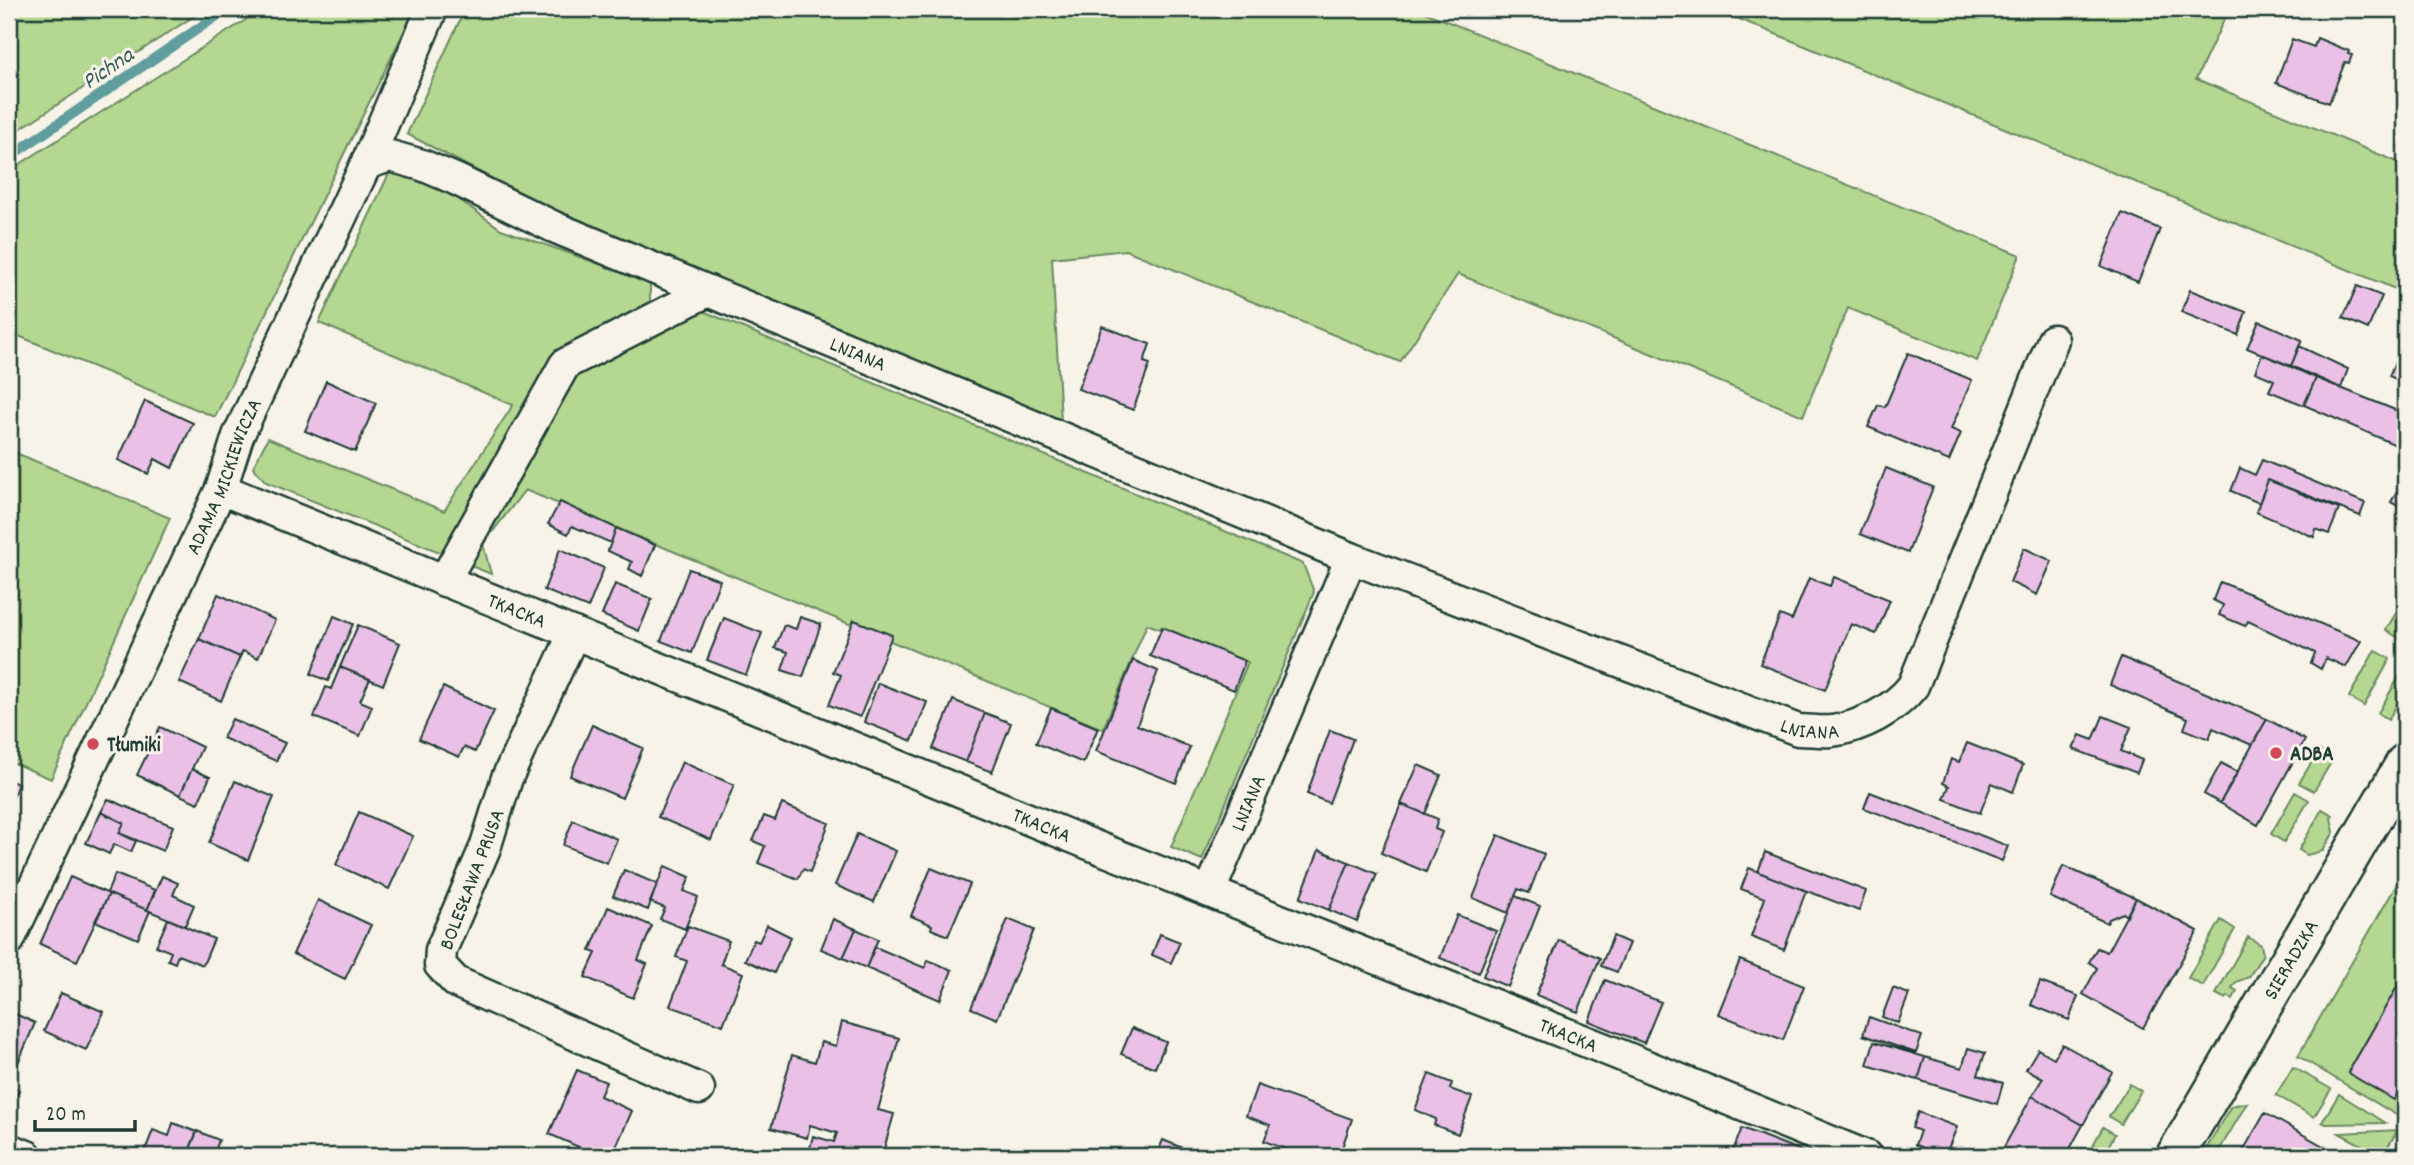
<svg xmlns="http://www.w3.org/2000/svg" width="2414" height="1165" font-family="Dekko,sans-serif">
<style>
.green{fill:#b4d791;stroke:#6a8a62;stroke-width:2}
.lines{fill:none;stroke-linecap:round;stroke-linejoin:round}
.stream{stroke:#609d9e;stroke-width:10}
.building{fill:#eac0e7;stroke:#1f3d34;stroke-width:2}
.minor-casing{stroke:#1f3d34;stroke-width:35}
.tertiary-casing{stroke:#1f3d34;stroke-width:42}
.minor{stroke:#f7f3e8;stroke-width:30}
.tertiary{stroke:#f7f3e8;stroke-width:37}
.poi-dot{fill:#d1495b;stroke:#f7f3e8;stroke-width:2.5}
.labels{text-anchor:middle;stroke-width:6;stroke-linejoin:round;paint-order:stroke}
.street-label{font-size:21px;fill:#1f3d34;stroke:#f7f3e8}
.poi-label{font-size:21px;font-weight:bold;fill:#1f3d34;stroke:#f7f3e8;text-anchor:start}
.water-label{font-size:23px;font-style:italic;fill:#355d57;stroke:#f7f3e8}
</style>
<rect width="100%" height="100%" fill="#f7f3e8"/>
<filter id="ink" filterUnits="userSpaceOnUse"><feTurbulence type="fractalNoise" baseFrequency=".0143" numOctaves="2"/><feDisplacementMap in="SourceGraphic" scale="14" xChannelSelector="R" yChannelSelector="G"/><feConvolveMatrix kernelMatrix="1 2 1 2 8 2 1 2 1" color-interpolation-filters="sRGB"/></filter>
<g filter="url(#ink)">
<path class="green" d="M9,9H205L9,136Z
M260,9H415L215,417L9,332V171L244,21Z
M465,9H1417L2020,255L1977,361L1848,308L1803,416L1458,274L1400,362L1126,250L1052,258L1061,421L569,219L407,134Z
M1715,9H2229L2196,79L2405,165V293Z
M392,167L447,191L501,229L650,282V301L556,359L447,555L266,482L253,467L268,438L444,511L513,405L319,323Z
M696,308L1303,564L1314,592L1202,860L1171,847L1248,662L1147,624L1103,729L525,490L483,544L491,574L464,563L571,378L671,315Z
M9,450L170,518L51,779L9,761Z
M2405,598V634L2402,640L2386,630Z
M2375,650L2390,659L2364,706L2349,697Z
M2404,668L2405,700L2398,703L2388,720L2378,713Z
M2319,750L2333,759L2314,791L2299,783Z
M2295,792L2309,800L2284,842L2271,834Z
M2322,809L2333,815L2331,818L2334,832L2323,851L2307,855L2299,850Z
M2405,870V973L2348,1073L2394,1100L2405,1081V1115L2403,1119L2298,1056Z
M2221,920L2235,929L2203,986L2188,978Z
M2248,937L2261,945L2263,954L2249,977L2236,982L2232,988L2237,991L2233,999L2228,996L2226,999L2216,994Z
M2293,1067L2331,1089L2314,1117L2276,1095Z
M2130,1084L2141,1091L2121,1124L2109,1117Z
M2339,1094L2386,1123L2326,1124L2322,1122Z
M2247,1103L2216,1156H2202L2231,1106Z
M2103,1127L2115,1134L2103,1156H2087Z
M2398,1130L2382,1156L2339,1133Z"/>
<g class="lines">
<path class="stream" d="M9,157L227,9"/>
</g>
<path class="building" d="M2317,38L2349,51L2348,54L2352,55L2349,63L2345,62L2329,103L2276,83L2292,39L2314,47Z
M2122,213L2160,229L2138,282L2101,266Z
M2357,286L2382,296L2368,329L2343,318Z
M2190,290L2246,312L2238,335L2181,312Z
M2259,321L2302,340L2291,366L2247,348Z
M1102,326L1150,344L1144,362L1150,364L1133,410L1078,389Z
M2405,339V383L2389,376Z
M2299,346L2348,369L2341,388L2291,366Z
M1908,353L1972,380L1951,429L1961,433L1949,461L1868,427L1878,405L1885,407Z
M2262,354L2316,378L2304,405L2269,391L2274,380L2255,372Z
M2316,378L2405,414V449L2304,405Z
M326,381L376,403L355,452L305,431Z
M145,401L193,423L172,468L155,459L148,474L118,460Z
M2262,460L2365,503L2360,516L2268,480L2259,503L2231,491L2240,468L2255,475Z
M1886,468L1933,487L1908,553L1860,534Z
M2405,476V510L2391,502Z
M2268,480L2339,509L2329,534L2316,529L2314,537L2256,512Z
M560,502L616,528L611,543L572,526L568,534L548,524Z
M616,528L655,545L642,576L629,569L632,562L608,551Z
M2024,548L2052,561L2037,595L2010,582Z
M560,549L604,568L588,608L544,590Z
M689,569L720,580L692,653L661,641Z
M1834,577L1890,600L1876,634L1851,624L1825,690L1760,664L1780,615L1792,620L1809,578L1830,586Z
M2220,582L2258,597L2361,641L2346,667L2326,658L2321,669L2311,663L2315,653L2248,621L2245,626L2219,615L2223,605L2213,600Z
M615,584L652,599L639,631L602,615Z
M218,594L275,620L258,658L243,651L240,657L199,639Z
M334,616L353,624L328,681L311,674Z
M800,617L821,624L803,677L782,670L788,652L775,648L784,625L796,629Z
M724,618L762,633L746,675L707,660Z
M854,620L892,635L860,717L829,705L841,675L833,672Z
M358,625L400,643L383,685L340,667Z
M1162,627L1245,661L1234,690L1150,656Z
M199,639L240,657L221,701L179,682Z
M2121,657L2267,719L2252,745L2213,728L2209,739L2184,729L2188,718L2110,685Z
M1133,660L1158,671L1137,725L1190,747L1176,783L1096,751Z
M340,667L370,679L360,701L372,706L360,736L314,717L326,687L331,689Z
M878,683L927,702L912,741L864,722Z
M443,687L494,711L475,752L464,747L459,757L419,739Z
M953,700L985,713L966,762L933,749Z
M1051,708L1098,728L1083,763L1036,743Z
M985,713L1011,723L992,772L966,762Z
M2103,716L2131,727L2121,751L2142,760L2137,773L2073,749L2080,735L2093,740Z
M232,719L285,743L276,761L223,738Z
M2267,719L2305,740L2258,825L2220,803Z
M592,725L643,748L622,798L570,776Z
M160,727L202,747L180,795L137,775Z
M1330,730L1353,739L1329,803L1307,794Z
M1967,743L2023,765L2013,792L1992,783L1980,813L1944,799L1949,786L1943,783L1951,759L1959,762Z
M682,762L734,785L711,840L658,817Z
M2221,763L2238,772L2220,803L2204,794Z
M1418,765L1441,775L1425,814L1401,804Z
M192,769L210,777L198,803L180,795Z
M9,780L18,784L9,807Z
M235,781L274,797L248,860L209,843Z
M1870,792L2008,846L2002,861L1864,808Z
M108,799L173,826L163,851L119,833L124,823L101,812Z
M782,804L829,823L810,872L803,869L798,879L758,863L765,846L753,841L764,816L775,820Z
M1401,804L1438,819L1435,829L1442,832L1426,872L1381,853Z
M101,812L124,823L119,833L136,841L131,852L114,844L109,854L86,843Z
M359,812L413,836L389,889L336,865Z
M573,820L617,839L607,863L563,845Z
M857,834L896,851L874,902L835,885Z
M1498,835L1544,854L1529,893L1518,889L1508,913L1473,898Z
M1319,850L1349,862L1329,910L1300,898Z
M1765,852L1866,891L1859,911L1758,872Z
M1349,862L1377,874L1357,922L1329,910Z
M665,866L690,877L684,891L698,897L685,929L660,919L665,908L650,902Z
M2063,866L2136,898L2127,916L2123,913L2109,919L2107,923L2050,897Z
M931,868L970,884L948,936L931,929L932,925L911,916Z
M1749,868L1806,891L1784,950L1751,937L1765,898L1741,889Z
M624,870L657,884L648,910L613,896Z
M115,874L155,890L147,910L107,893Z
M162,876L178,883L173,895L194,905L185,926L147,910Z
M70,877L109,894L77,961L40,944Z
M109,894L150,911L138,939L95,921Z
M1515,896L1540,906L1508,987L1483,976Z
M2136,898L2198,931L2143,1028L2083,994L2097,968L2089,962L2097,948L2107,952Z
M318,900L371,925L345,979L293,954Z
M608,907L652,926L638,960L647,964L633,998L585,977L596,953L590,951Z
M1457,915L1496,931L1479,973L1440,958Z
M168,919L214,939L203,965L178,955L175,963L168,960L171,952L156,946Z
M833,919L856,929L843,958L821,949Z
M1008,919L1034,930L997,1019L971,1008Z
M767,925L791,937L774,973L745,960L754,940L759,942Z
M688,926L729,941L721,964L743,973L723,1025L670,1006L687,961L676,957Z
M856,929L878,939L866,968L843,958Z
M1160,934L1180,942L1171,963L1152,955Z
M1613,936L1629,943L1617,972L1601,966Z
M1559,940L1600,958L1578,1012L1536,995Z
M875,947L925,968L928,960L952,970L940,1000L866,968Z
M1740,960L1804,986L1783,1040L1718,1014Z
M2405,973V1081L2394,1100L2348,1073Z
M1605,980L1661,1002L1644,1043L1589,1021Z
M2040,982L2078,996L2069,1020L2031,1005Z
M1893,988L1909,994L1898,1023L1882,1017Z
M61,993L104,1012L86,1050L44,1031Z
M9,1011L35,1023L9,1084Z
M1869,1017L1922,1036L1916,1053L1863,1035Z
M842,1022L899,1038L878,1110L894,1114L882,1156H808L813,1136L834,1142L837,1133L810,1125L807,1138L771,1128L792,1055L815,1062L821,1042L836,1046Z
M1132,1028L1166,1042L1155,1068L1121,1054Z
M1874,1042L1925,1057L1918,1080L1867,1065Z
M2062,1044L2112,1072L2083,1125L2032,1096L2043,1078L2026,1069L2038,1049L2054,1058Z
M1968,1048L1985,1053L1978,1075L2003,1083L1997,1104L1918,1080L1925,1057L1962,1068Z
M577,1070L606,1082L600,1096L632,1111L612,1156H599L549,1134Z
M1429,1074L1452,1083L1450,1089L1472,1097L1458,1134L1434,1125L1436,1119L1415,1110Z
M9,1085L19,1090L9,1112Z
M1257,1085L1352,1119L1339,1156H1304L1264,1141L1270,1125L1246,1116Z
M2032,1096L2083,1125L2066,1156H1999Z
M1918,1112L1957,1127L1945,1156L1915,1145L1920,1131L1912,1128Z
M2265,1113L2330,1150L2327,1156H2240Z
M173,1123L197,1132L187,1156H143L153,1130L169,1136Z
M1742,1128L1814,1156H1731Z
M197,1131L219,1140L214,1154L221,1156H187Z
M1163,1140L1202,1156H1156Z"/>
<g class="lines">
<defs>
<g id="minor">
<path id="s1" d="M366,164L390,156L422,165L455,179L554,227L1351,558L1798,730C1809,730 1821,732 1832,731C1862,727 1895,709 1913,686L2053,340"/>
<path id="s2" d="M221,489L1104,850L1625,1057L1866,1156"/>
<path d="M444,581L565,364L708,291"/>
<path d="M574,633L507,778L485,848L441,950L440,965L456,982L699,1089"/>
<path id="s3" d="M1210,891L1351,558"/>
<path id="s4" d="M9,940L221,489L238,436L366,164L432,9"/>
<path d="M9,1149L27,1156"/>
</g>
<g id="tertiary">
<path id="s5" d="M2175,1156L2405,763"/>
</g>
</defs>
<use href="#minor" class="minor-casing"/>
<use href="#tertiary" class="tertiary-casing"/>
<use href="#minor" class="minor"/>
<use href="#tertiary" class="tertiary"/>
</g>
</g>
<g class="poi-dot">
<circle cx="93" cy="744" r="7"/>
<circle cx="2276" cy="753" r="7"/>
</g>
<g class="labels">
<g class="street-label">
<text dy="7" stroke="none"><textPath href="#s1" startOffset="534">LNIANA</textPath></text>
<text dy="7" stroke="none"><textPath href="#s4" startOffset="511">ADAMA MICKIEWICZA</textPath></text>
<text dy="7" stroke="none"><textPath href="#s2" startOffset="320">TKACKA</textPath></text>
<text dy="7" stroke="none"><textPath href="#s1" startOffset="1558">LNIANA</textPath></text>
<text dy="7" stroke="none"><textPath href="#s3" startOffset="96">LNIANA</textPath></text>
<text dy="7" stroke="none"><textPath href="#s2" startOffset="887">TKACKA</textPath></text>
<text transform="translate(471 879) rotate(-69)" y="7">BOLESŁAWA PRUSA</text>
<text dy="7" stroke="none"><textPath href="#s5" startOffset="228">SIERADZKA</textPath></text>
<text dy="7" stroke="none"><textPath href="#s2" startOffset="1454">TKACKA</textPath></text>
</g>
<g class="poi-label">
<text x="107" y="751">Tłumiki</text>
<text x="2290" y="760">ADBA</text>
</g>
<g class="water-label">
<text transform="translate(107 67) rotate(-34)" y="8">Pichna</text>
</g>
</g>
<rect width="2414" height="1165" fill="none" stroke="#f7f3e8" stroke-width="35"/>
<rect x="18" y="18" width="2379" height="1130" fill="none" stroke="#1f3d34" stroke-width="2.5" filter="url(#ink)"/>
<path d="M35 1120v10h100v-10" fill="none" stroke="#1f3d34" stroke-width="3.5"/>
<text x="46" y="1120" font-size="21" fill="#1f3d34" stroke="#f7f3e8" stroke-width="5" paint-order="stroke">20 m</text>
</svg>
